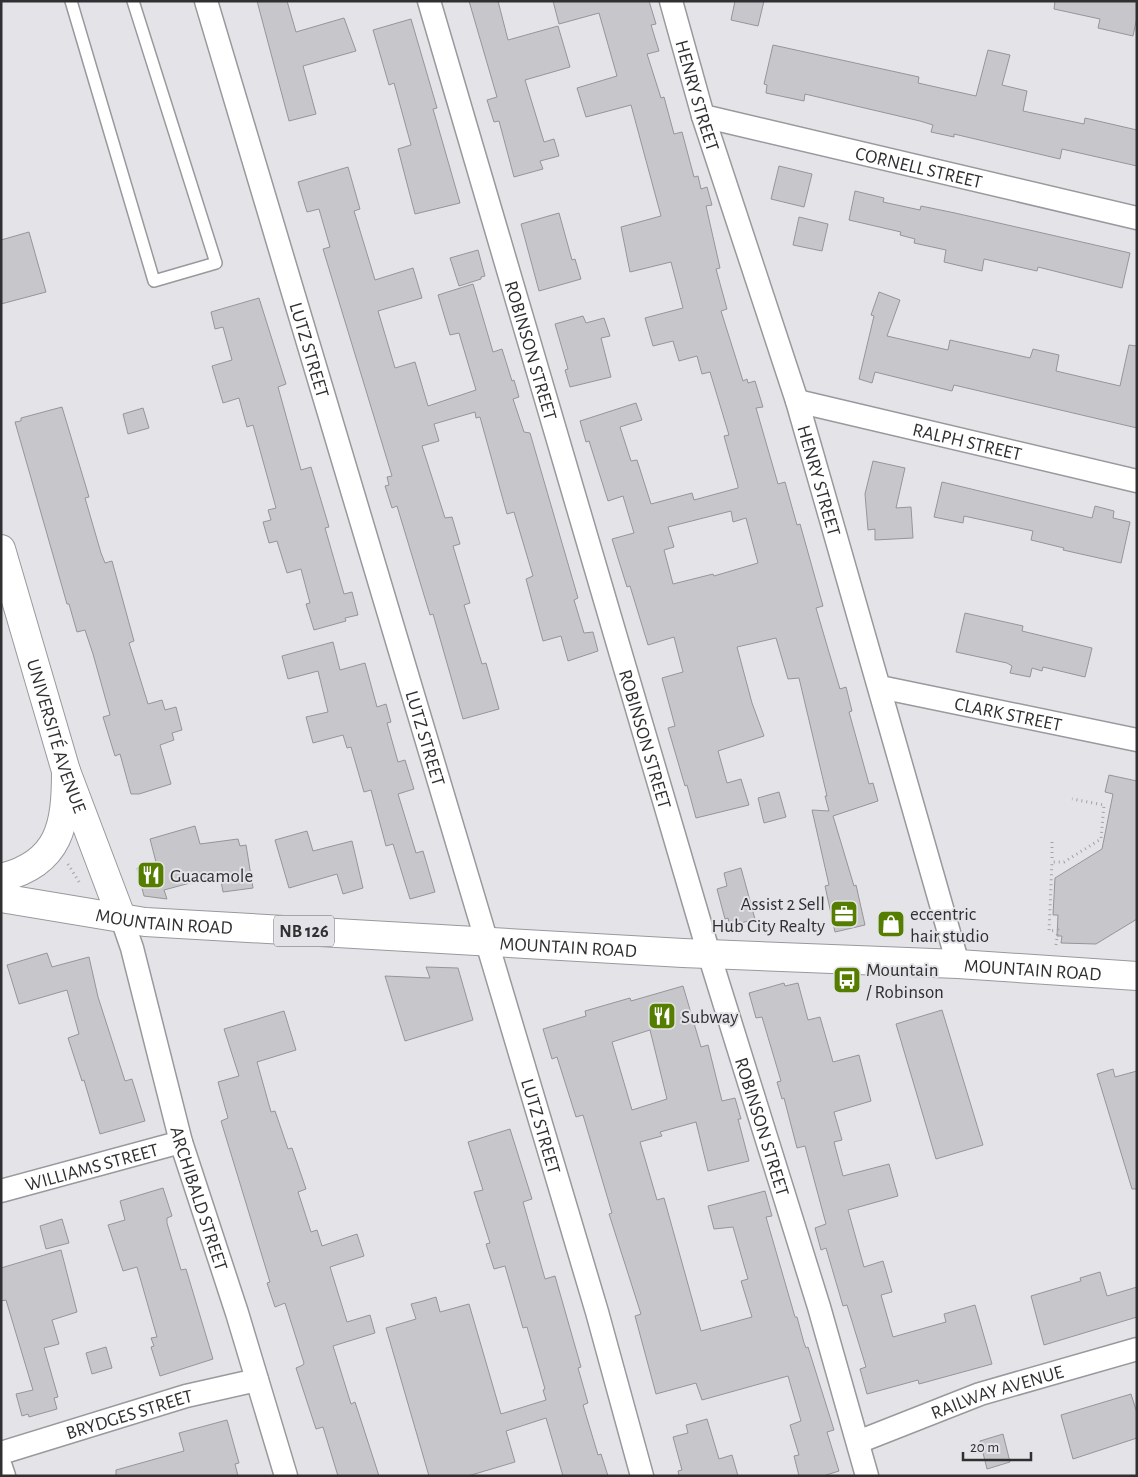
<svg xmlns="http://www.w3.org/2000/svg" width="1138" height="1477" font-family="'Alegreya Sans',sans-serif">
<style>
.building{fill:#c7c7cb;stroke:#96969a;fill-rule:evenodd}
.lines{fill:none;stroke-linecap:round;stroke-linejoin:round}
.service-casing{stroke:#99999d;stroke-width:14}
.minor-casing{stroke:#99999d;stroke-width:25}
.tertiary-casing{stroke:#99999d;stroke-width:30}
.primary-casing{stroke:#99999d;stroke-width:30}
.path{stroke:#a3a3a6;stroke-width:3;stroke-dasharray:1 4;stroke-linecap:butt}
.service{stroke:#fff;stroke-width:11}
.minor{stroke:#fff;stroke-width:22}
.tertiary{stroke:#fff;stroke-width:28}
.primary{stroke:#fff;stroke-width:28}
.labels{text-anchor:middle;stroke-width:4;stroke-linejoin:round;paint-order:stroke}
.shield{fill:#e4e4e8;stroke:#666669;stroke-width:1}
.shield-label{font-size:18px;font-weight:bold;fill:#303032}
.street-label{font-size:19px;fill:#303032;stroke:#e4e4e8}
.poi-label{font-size:19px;fill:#303032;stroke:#e4e4e8;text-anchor:start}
</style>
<rect width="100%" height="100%" fill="#e4e4e8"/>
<path class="building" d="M257,1H287L296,32L344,18L356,51L303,66L316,114L289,121Z
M469,1H498L508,40L558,26L570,67L525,80L544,142L554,139L559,156L540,161L543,169L514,177L499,121L494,122L487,100L497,97Z
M553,1H649L656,24L651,25L659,51L647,54L661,98L664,97L674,134L682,132L694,177L698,176L701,189L707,187L712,205L706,206L720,268L716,269L727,309L721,311L743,381L747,379L748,383L755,381L763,407L756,408L778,484L785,482L797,525L800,524L823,606L816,608L828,649L840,689L846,687L852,711L849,712L869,784L873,783L878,801L833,816L854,886L856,885L865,925L835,932L825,886L829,885L812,810L829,811L825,796H827L799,678L788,679L776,638L737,647L752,703L764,736L718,751L727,783L741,779L749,805L696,818L687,785L685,786L668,728L675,726L662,678L683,672L674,637L648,645L630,586L627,587L612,539L634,533L623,496L608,501L589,441L586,442L580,421L636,403L642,420L620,427L631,461L637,460L651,504L692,493L694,500L738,488V486L724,436L729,435L710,372L702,374L697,356L679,361L673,341L653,346L645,318L683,308L671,262L630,272L621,227L661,216L631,105L586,117L577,88L617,76L599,13L559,24ZM731,511L733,522L746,518L758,563L714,576L713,574L673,584L664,550L674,547L668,527Z
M735,1H764L758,26L731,20Z
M1055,1H1137V17L1133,36L1098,28L1100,19L1054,9Z
M411,19L437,108L433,109L460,203L415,214L398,149L411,145L394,83L389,85L373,30Z
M773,45L919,77L918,83L976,96L988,50L1010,55L1002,85L1027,91L1023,111L1084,124L1085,118L1137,130V166L1062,149L1060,159L954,134V137L931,132L933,125L920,121L805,94L804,101L766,93L767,85L764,84Z
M779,166L812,174L804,207L771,199Z
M348,167L360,209L354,211L375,280L413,268L422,298L378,311L395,368L415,362L428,406L476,390L459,333L450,335L438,295L473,284L493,352L502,349L512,381L514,380L519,397L513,399L524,432L530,433L578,598L574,600L584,633L593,632L598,651L568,661L561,636L543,641L526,579L533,576L514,512L507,514L480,417L476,418L475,412L434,424L439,441L422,446L445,518L452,517L460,544L453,546L470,603L464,605L482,664L486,663L499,709L463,719L433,614L430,615L397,506L392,508L385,486L389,485L387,477L392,476L323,249L330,247L319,209L307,212L298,182Z
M855,191L884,198L883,202L920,210L921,206L955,213L1130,253L1122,288L1038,267L1037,271L984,259L982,271L944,262L946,250L914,243L915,239L900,235L901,232L849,220Z
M559,213L572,260L575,259L581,279L539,291L521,224Z
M799,217L828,224L822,251L793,245Z
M29,232L46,292L1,304V240Z
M478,250L485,276L481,277V279L459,286L450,258Z
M879,292L900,300L887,336L948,350L950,340L1030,358L1033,349L1059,355L1056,371L1120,386L1129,345L1137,346V428L954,385L952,391L875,372L872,383L859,379L874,316L871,315Z
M259,298L286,384L278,387L301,470L311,467L329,527L325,528L344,594L352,592L358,615L345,618L346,621L314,630L306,604L310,603L301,569L287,573L277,541L269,543L263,522L271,520L268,510L276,508L253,425L247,427L239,398L223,403L212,366L232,360L223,327L215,329L211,312Z
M583,316L586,323L604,318L610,336L601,338L611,377L570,387L565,370L568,369L555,324Z
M62,407L89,497L85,498L101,553L105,563L112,561L134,641L129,643L148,704L162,700L165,710L176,707L182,730L172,733L174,740L160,745L171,784L139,794H131L120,754L115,756L103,717L110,715L93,654L85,630L77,632L69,604H67L15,422L21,421V418Z
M143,408L149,428L128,434L123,414Z
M873,461L905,468L896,508L911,507L913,538L875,540V529L868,530L865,494Z
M942,482L1092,518L1095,506L1114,511L1113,518L1130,522L1121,563L1063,550L1064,548L1031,540L1033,531L964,516L963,523L934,517Z
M965,613L1023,626L1022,631L1092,648L1085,677L1043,667L1042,671L1032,668L1030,677L1010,673L1012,666L1007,663L956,652Z
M333,642L340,670L365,663L377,707L386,704L391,722L387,723L398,762L405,760L414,789L398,794L416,853L423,851L435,892L410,899L393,844L386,846L371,790L364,792L351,747L347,748L343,735L313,743L306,717L328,712L318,671L288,679L282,656Z
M1109,775L1137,781V919L1096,944L1061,943L1062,936H1057L1058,915H1053L1055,878L1102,849L1113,794L1105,792Z
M779,792L786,817L764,823L758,798Z
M195,826L200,844L238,839L240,846L246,845L253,888L223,892L220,875L164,890L167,899L144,896L137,868L156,862L150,839Z
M307,831L313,851L352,841L363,888L343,894L337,874L289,888L275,840Z
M741,868L755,919L730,926L728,918L725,919L717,889L727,886L724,873Z
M47,953L52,967L89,957L98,997L125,1081L132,1079L145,1121L100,1134L84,1080L82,1081L68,1038L79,1034L67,990L19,1004L7,965Z
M426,967L458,968L473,1020L405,1041L385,976L430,978Z
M784,983L785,986L798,983L808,1020L820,1017L833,1062L859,1055L871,1101L834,1112L842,1140L834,1142L843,1176L889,1164L898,1196L848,1210L864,1267L883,1261L892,1292L881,1295L893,1337L946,1322L944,1314L975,1305L992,1364L919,1384L918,1380L867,1394L860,1369L866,1367L847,1305L843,1306L826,1248L821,1250L815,1228L826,1224L805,1146L797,1148L784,1098L782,1099L777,1082L781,1081L762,1017L756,1018L749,993Z
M683,986L701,1047L708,1045L722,1101L735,1098L741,1119H738L749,1161L708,1171L696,1122L660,1132L662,1136L640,1142L657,1200L664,1198L701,1331L752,1317L741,1281L748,1279L733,1227L714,1229L708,1206L765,1191L772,1216L766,1217L795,1317H797L804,1343L806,1348L808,1347L834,1430L827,1432L839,1471L823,1476H799L794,1456L799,1455L790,1425L801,1421L788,1376L702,1400L696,1383L656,1394L635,1316L641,1314L609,1214L612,1213L583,1115L576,1117L557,1057L552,1059L543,1029L586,1016L585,1011L630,998L631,1001ZM650,1030L667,1099L632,1110L612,1042Z
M942,1010L983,1145L936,1159L896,1024Z
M284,1011L296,1050L257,1062L271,1112L275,1111L288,1149L292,1148L306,1189L298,1192L311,1232L317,1230L322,1246L357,1234L364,1256L330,1267L347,1322L370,1315L375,1333L333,1346L351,1404L355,1402L379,1476H338L323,1427L316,1429L296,1368L303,1365L304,1363L285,1303L275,1307L267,1283L270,1282L221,1121L228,1118L218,1082L239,1076L224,1029Z
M1113,1069L1115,1077L1137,1071V1189H1132L1097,1074Z
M510,1129L532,1199L523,1202L545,1279L555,1276L581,1367L578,1368L588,1403L583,1405L598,1455L601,1454L608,1476H563L546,1418L506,1431L515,1462L468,1476H429L386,1328L416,1319L411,1304L423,1301L436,1297L440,1312L469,1304L501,1414L546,1400L543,1390L545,1389L527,1327L523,1328L505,1266L494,1269L486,1244L490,1243L474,1192L483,1190L468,1142Z
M163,1188L172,1216L167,1218V1223L181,1270L186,1269L213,1359L160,1376L151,1347L154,1346L151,1338L157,1337L137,1267L123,1271L108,1225L125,1220L120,1201Z
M62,1219L69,1243L46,1249L40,1226Z
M61,1250L77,1312L52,1320L59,1344L44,1348L58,1397L54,1398L57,1409L29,1417L28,1414L22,1416L16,1394L33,1390L6,1300L1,1301V1268Z
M1100,1272L1107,1296L1137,1287V1317L1044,1345L1031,1296L1081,1281L1080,1278Z
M106,1347L112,1368L92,1374L86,1353Z
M1131,1394L1137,1413V1438L1073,1459L1061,1415Z
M707,1419L719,1459L732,1455L738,1476H679L678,1471L682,1470L673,1437L688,1433L686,1425Z
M227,1420L239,1463L235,1464L238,1476H116V1470L184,1451L179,1433Z
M1003,1434L1010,1462L987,1469L980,1441Z"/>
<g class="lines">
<defs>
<path id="service" d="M71,1L154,281L216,263L133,1"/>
<g id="minor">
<path id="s1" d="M206,1L494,966L597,1312L642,1476"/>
<path id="s2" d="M429,1L709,954L819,1307L867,1476"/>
<path id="s3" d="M671,1L703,116L797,401L958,964"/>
<path id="s4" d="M703,116L1137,218"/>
<path id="s5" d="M797,401L1137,481"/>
<path id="s6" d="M880,687L1137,740"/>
<path id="s7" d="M122,919L132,948L181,1142L237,1313L286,1476"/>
<path id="s8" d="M1,1191L181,1142"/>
<path id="s9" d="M858,1442L980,1394L1137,1349"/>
<path id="s10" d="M1,1453L186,1396L257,1380"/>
<path d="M1,1467L4,1476"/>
</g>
<g id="tertiary">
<path id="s11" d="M1,549L66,771L122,919"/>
</g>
<g id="primary">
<path d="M1,878C61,863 66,824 66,771"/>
<path id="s12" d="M1,898L145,922L683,953L958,964L1137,976"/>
</g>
</defs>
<use href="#service" class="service-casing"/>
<use href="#minor" class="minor-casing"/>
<use href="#tertiary" class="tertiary-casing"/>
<use href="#primary" class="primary-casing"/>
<path class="path" d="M1052,842V862
M68,864L81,885
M1056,945L1058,930L1049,931L1052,862H1064L1101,839L1104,805L1072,799"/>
<use href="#service" class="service"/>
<use href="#minor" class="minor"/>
<use href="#tertiary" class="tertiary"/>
<use href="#primary" class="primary"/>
</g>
<defs>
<symbol id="restaurant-square" viewBox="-11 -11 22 22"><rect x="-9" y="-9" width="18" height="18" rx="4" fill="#557e00" stroke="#e4e4e8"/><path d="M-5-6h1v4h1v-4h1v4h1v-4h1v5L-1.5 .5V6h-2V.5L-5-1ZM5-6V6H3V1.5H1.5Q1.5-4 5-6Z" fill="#fff"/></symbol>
<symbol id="office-square" viewBox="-11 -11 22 22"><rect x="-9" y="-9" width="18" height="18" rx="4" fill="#557e00" stroke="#e4e4e8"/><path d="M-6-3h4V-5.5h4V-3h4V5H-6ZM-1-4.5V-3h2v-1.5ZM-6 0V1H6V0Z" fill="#fff"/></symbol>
<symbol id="shop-square" viewBox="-11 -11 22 22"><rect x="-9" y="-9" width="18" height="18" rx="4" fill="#557e00" stroke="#e4e4e8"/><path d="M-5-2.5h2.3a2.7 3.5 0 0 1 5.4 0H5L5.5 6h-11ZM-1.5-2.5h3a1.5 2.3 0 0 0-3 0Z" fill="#fff"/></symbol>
<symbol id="bus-square" viewBox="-11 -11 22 22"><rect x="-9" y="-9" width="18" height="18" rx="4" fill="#557e00" stroke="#e4e4e8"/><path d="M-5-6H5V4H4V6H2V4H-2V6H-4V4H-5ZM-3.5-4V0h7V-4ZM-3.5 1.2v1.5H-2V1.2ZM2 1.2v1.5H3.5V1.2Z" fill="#fff"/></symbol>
</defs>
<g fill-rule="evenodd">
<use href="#restaurant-square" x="135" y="859" width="32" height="32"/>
<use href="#office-square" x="828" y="898" width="32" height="32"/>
<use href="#shop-square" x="875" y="908" width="32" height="32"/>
<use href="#bus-square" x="831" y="964" width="32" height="32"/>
<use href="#restaurant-square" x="646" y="1000" width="32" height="32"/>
</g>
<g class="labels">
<rect class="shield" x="274" y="915.5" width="60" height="31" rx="4"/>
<g class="shield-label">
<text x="304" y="937">NB 126</text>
</g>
<g class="street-label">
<text dy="7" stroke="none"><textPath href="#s3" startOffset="98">HENRY STREET</textPath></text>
<text dy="7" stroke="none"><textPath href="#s4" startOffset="222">CORNELL STREET</textPath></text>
<text dy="7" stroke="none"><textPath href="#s1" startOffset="364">LUTZ STREET</textPath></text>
<text dy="7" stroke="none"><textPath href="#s2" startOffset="364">ROBINSON STREET</textPath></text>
<text dy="7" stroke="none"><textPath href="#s5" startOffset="175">RALPH STREET</textPath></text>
<text dy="7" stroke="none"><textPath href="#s3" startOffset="502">HENRY STREET</textPath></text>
<text dy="7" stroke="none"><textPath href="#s6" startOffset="131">CLARK STREET</textPath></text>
<text dy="7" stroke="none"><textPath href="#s11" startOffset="195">UNIVERSITÉ AVENUE</textPath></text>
<text dy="7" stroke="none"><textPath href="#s1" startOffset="769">LUTZ STREET</textPath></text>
<text dy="7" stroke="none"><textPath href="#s2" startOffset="769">ROBINSON STREET</textPath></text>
<text dy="7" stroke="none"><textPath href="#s12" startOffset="165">MOUNTAIN ROAD</textPath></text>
<text dy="7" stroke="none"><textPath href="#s12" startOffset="570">MOUNTAIN ROAD</textPath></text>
<text dy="7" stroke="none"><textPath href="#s12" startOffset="1035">MOUNTAIN ROAD</textPath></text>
<text dy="7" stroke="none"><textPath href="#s1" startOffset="1174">LUTZ STREET</textPath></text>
<text dy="7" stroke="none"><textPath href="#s2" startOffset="1174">ROBINSON STREET</textPath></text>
<text dy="7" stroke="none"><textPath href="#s8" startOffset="94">WILLIAMS STREET</textPath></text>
<text dy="7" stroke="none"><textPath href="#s7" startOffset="290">ARCHIBALD STREET</textPath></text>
<text dy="7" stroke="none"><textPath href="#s9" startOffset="148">RAILWAY AVENUE</textPath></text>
<text dy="7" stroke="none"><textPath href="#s10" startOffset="134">BRYDGES STREET</textPath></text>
</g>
<g class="poi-label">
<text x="170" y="882">Guacamole</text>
<text x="825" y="910" text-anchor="end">Assist 2 Sell<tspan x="825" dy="22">Hub City Realty</tspan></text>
<text x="910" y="920">eccentric<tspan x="910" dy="22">hair studio</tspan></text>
<text x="866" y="976">Mountain<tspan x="866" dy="22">/ Robinson</tspan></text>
<text x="681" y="1023">Subway</text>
</g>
</g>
<rect width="1138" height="1477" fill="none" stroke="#303032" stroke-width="5"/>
<path d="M963 1452v8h68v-8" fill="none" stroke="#303032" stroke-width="2.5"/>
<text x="970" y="1452" font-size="15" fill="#303032" stroke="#e4e4e8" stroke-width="4" paint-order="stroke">20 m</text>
</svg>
